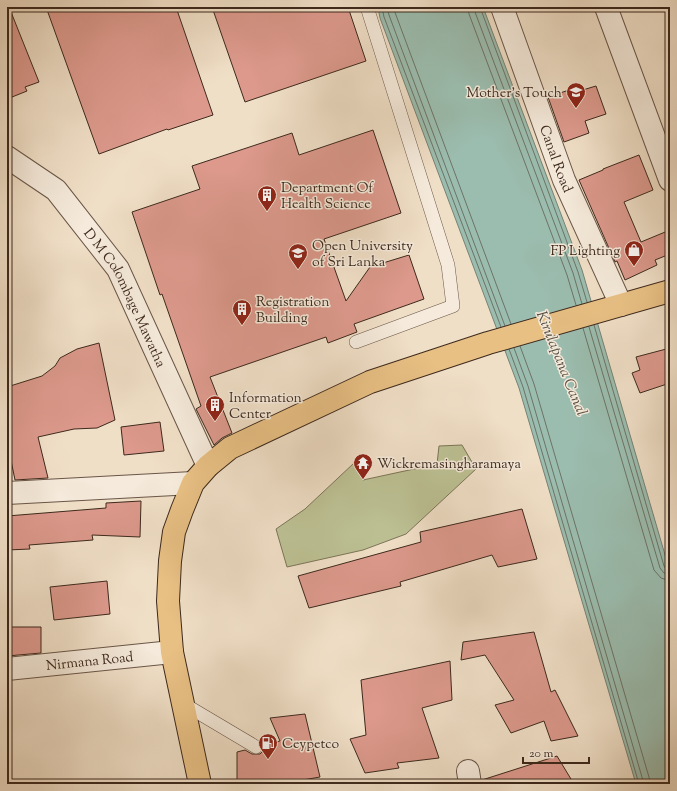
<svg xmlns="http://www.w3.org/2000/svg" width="677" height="791" font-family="'Sorts Mill Goudy',serif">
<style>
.green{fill:#bcc194;stroke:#7c7558}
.water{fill:#9bbdaf;stroke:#758275}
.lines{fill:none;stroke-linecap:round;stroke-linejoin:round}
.shore{stroke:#6c7366;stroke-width:1}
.building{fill:#dc998c;stroke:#3d291d}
.service-casing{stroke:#6a5648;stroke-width:14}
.minor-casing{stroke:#6a5648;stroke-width:24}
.tertiary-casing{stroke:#6a5648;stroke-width:24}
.primary-casing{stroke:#3d291d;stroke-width:24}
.service{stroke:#f5eadb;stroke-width:13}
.minor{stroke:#f5eadb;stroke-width:22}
.tertiary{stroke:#f5eadb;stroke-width:22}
.primary{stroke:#e8c084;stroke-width:22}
.labels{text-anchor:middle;stroke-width:3;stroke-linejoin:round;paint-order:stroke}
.poi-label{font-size:14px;fill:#3d291d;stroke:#f5eadb;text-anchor:start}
.street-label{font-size:14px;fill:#3d291d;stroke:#f5eadb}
.water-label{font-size:15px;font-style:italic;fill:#544e42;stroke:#f5eadb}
</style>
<rect width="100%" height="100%" fill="#f0dfc7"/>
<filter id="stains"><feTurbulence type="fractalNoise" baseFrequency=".005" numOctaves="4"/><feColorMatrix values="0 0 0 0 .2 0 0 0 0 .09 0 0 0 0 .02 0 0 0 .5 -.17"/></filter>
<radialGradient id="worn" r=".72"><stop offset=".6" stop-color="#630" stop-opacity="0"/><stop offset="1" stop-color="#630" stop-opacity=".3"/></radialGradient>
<path class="green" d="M462,445L476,469L406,534L363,550L287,567L276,529L305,509L354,463L363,480L437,464L439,446Z"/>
<path class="water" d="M378,7H483L582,270L670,572V784H636L519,388L380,18Z"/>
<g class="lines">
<path class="shore" d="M382,7L384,17L501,327
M387,7L389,15L505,326
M393,7L511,324
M468,7L469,14L567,275L576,305
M474,7L475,12L573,273L582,304
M480,7L578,272L587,302
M594,325L664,566L666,569L670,570
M589,327L660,568L664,573L670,575
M583,328L654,570L661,578L670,581
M520,346L534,384L651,784
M514,348L528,386L644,784
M509,349L523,387L639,784"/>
</g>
<path class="building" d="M7,7H9L39,82L25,87L27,91L7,99Z
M46,7H176L213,115L168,130L167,129L99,154Z
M212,7H348L366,61L245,102Z
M596,86L606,114L585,121L589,133L564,142L548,97L575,88L576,92Z
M373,130L401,213L324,239L346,301L370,267L409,255L424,299L354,324L357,332L328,343L326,337L210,377L232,433L222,438L214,445L196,409L201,406L162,294L160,295L132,212L200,189L192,166L292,133L299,155Z
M639,155L653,190L624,202L641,242L670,230V254L655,260L657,265L625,280L617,261L615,262L579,180L603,170V169Z
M99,343L115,420L97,428L74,429L38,437L48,478L15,480L7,441V387L42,376L55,366L60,358L77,349Z
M670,348V383L640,393L632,373L640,370L636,357Z
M160,422L164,451L124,455L121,427Z
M141,501L140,537L92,535L93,540L29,545L30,549L7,550V516L106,508V503Z
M522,509L537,559L498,567L492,555L400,582L401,586L309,608L298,576L421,542L420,532Z
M107,581L110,614L54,620L50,587Z
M7,627H41V653L7,656Z
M534,632L551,692L555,690L578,736L551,741L544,721L511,733L495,705L514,700L485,655L461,660L463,642Z
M450,661L452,700L422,708L439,758L397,763L399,768L365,773L350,739L366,735L361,680Z
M305,714L320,777L280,784H237V752L245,750L252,754H260L263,751L264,745L280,741L270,718Z
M557,756L574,784H482V780Z"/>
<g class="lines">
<defs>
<path id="service" d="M356,342L453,306L448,265L367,7
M182,703L256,747"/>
<g id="minor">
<path id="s1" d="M502,7L564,180L621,305"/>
<path d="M606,7L670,180"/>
<path d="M7,493L193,483"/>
<path id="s2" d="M7,669L172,652"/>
<path d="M468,771L470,784"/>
</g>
<g id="tertiary">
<path id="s3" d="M7,157L56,190L118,269L208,466"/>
</g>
<path id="primary" d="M200,784L172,652L168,601L170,561L174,532L182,510L193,483L208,466L230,448L370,382L488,343L670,291"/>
</defs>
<use href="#service" class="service-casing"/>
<use href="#minor" class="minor-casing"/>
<use href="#tertiary" class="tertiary-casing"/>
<use href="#primary" class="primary-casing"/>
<use href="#service" class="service"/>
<use href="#minor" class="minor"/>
<use href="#tertiary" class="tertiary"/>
<use href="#primary" class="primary"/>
</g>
<defs>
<symbol id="school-pin" viewBox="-11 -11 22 30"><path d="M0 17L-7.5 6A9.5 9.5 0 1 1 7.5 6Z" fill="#8f2418" stroke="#f5eadb"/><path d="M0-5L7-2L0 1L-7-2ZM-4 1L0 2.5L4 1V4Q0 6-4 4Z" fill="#fff"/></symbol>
<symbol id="building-pin" viewBox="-11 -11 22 30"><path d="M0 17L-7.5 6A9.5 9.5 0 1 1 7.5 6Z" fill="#8f2418" stroke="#f5eadb"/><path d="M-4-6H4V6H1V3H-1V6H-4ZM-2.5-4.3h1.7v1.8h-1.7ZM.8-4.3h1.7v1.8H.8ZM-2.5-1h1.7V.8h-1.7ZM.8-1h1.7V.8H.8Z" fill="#fff"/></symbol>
<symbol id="shop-pin" viewBox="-11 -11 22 30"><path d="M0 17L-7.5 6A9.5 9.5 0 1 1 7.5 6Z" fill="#8f2418" stroke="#f5eadb"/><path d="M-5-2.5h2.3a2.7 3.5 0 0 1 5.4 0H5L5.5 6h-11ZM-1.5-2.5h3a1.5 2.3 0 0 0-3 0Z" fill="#fff"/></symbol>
<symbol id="university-pin" viewBox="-11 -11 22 30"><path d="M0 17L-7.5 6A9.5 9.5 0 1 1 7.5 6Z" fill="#8f2418" stroke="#f5eadb"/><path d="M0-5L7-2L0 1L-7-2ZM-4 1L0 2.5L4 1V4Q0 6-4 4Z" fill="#fff"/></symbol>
<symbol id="temple-pin" viewBox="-11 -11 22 30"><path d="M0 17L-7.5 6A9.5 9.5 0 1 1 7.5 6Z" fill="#8f2418" stroke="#f5eadb"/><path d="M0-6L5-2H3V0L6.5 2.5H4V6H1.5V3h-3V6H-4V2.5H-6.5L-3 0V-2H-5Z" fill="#fff"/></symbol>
<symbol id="fuel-pin" viewBox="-11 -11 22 30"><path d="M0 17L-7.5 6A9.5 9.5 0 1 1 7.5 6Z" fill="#8f2418" stroke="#f5eadb"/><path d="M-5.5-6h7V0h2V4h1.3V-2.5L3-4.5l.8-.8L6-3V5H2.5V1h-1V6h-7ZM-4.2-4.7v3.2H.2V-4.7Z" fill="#fff"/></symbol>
</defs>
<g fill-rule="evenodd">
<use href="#school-pin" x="565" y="81" width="22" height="30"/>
<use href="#building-pin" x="256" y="184" width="22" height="30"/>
<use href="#shop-pin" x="623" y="239" width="22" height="30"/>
<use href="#university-pin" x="287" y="242" width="22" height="30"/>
<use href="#building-pin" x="231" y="298" width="22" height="30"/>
<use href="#building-pin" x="204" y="394" width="22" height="30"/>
<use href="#temple-pin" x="352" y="452" width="22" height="30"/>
<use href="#fuel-pin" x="257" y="732" width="22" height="30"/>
</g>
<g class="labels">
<g class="poi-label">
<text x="562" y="97" text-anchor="end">Mother's Touch</text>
<text x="281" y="192">Department Of<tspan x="281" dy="16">Health Science</tspan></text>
<text x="312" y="250">Open University<tspan x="312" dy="16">of Sri Lanka</tspan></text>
<text x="620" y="255" text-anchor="end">FP Lighting</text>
<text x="256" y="306">Registration<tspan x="256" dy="16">Building</tspan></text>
<text x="229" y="402">Information<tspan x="229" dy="16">Center</tspan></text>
<text x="377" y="468">Wickremasingharamaya</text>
<text x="282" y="748">Ceypetco</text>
</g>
<g class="street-label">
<text dy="5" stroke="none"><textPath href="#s1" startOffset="161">Canal Road</textPath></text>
<text dy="5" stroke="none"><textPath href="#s3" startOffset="188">D M Colombage Mawatha</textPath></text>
<text dy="5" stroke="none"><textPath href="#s2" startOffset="83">Nirmana Road</textPath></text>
</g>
<g class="water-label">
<text transform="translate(562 363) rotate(68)" y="5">Kirulapana Canal</text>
</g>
</g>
<rect width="677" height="791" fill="none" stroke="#f0dfc7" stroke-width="24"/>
<rect x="8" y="8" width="661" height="775" fill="none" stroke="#3d291d" stroke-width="2"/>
<rect x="12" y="12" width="653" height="767" fill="none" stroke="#3d291d"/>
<path d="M523 757v6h66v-6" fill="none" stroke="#3d291d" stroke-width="2"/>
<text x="529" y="757" font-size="12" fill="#3d291d" stroke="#f5eadb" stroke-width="3" paint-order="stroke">20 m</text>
<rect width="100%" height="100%" filter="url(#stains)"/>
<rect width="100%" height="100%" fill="url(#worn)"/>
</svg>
